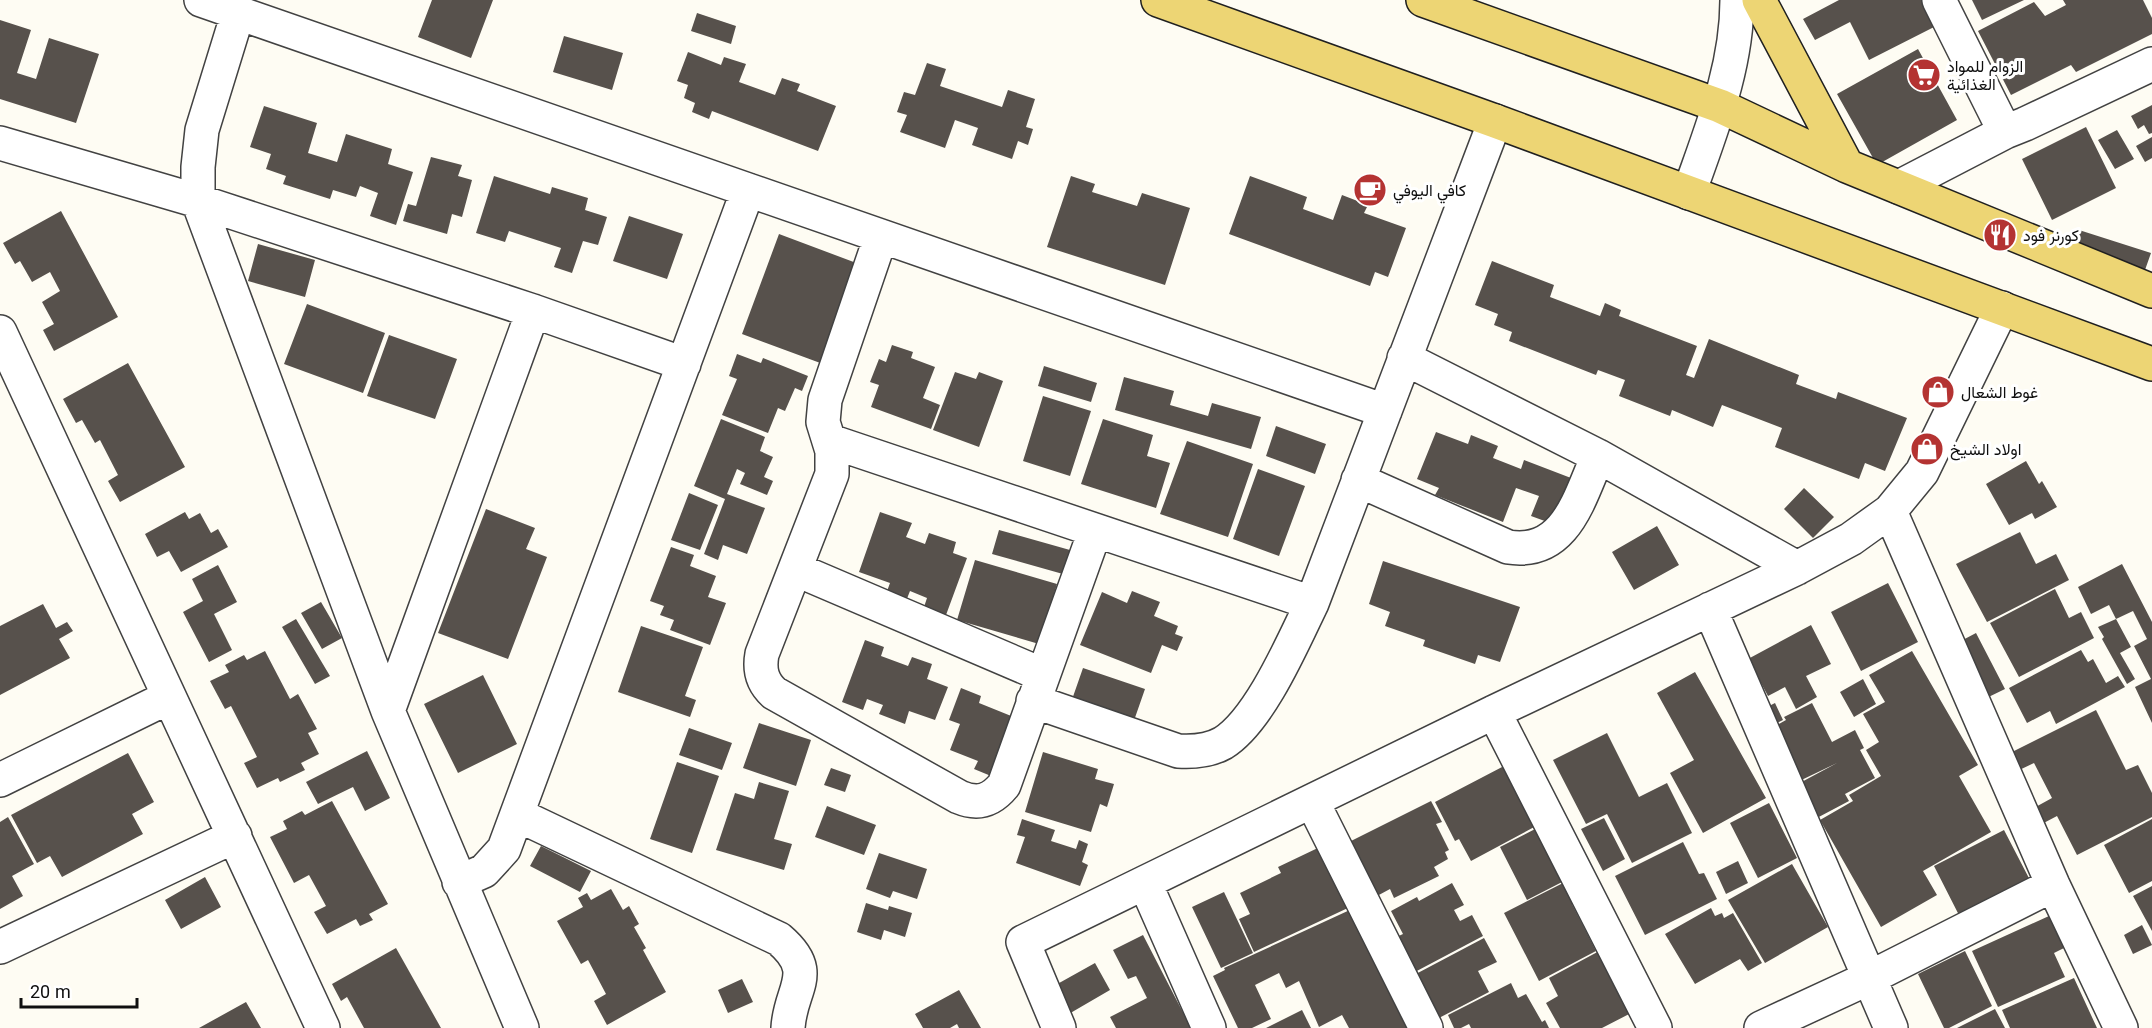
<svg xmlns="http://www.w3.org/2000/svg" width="2152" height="1028" font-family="Georgia,Vazirmatn,serif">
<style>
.building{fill:#57514c}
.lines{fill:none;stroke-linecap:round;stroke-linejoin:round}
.minor-casing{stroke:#424242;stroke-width:36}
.major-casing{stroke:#202020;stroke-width:36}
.minor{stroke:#fff;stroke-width:33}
.major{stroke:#edd574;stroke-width:33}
.labels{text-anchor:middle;stroke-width:6;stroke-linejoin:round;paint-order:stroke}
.poi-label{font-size:16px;fill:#0f0f0f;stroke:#fff;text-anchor:start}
</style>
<rect width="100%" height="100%" fill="#fefcf3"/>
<path class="building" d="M432,0H493L471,58L418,37Z
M1839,0H1925L1938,25L1869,60L1850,22L1815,40L1803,19Z
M1972,0H2024L1982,20Z
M2063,0H2143L2152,18V34L2076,72L2071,65L2011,95L1978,31L2034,2L2045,16L2066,5Z
M697,13L736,26L731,44L691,31Z
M0,20L31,30L17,73L36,79L49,38L99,54L76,123L0,99Z
M564,36L623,53L612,90L553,72Z
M1918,49L1957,120L1877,165L1837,94Z
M688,52L721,65L724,57L746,64L739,82L775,95L782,78L800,84L797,91L836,106L818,151L712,111L709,119L692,112L695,103L684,98L688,85L677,81Z
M927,63L946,69L940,86L1002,107L1008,90L1035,99L1026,127L1033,129L1028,145L1018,141L1012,159L972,145L978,128L955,120L945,148L900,132L907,115L897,112L904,92L915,95Z
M2152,105V133L2149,134L2144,125L2138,129L2131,116Z
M264,106L317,123L308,153L337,162L346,134L392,149L388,164L413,172L396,225L370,216L378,193L360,186L356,197L333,190L330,199L283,184L286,176L266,169L271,154L250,147Z
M2086,127L2116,188L2052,220L2022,159Z
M2117,130L2134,159L2115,169L2098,140Z
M2152,137V158L2145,162L2136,146Z
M431,157L462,165L458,176L472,180L462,217L452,214L447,234L403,221L408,204L416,206Z
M494,176L550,194L552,187L588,198L585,210L607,217L598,245L583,241L572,273L554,267L561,248L509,231L505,242L476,233Z
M1071,176L1095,184L1092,192L1137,206L1142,193L1190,208L1165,285L1047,247Z
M1250,176L1307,197L1303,209L1333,220L1342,195L1368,205L1364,213L1406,228L1388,277L1375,272L1370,286L1229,234Z
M61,211L118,317L54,351L43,330L54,324L42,302L60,291L50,272L32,282L20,261L15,264L3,243Z
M629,216L683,234L667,279L613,261Z
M2079,230L2151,253L2145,270L2073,247Z
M779,234L859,264L823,364L742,334Z
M258,244L315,260L305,297L248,281Z
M1492,261L1554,285L1550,297L1600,316L1605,303L1621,310L1619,316L1697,346L1686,375L1694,378L1709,339L1799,375L1796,384L1836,399L1838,392L1907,418L1885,471L1865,463L1859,479L1775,447L1782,428L1722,405L1713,427L1672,410L1670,416L1619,396L1625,380L1598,370L1596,375L1509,341L1512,332L1494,325L1498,314L1475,305Z
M307,304L385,333L363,393L284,364Z
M389,335L457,359L435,419L367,396Z
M892,345L913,352L911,358L935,367L923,398L940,405L931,429L871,407L879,385L870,382L879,359L886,362Z
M737,354L761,363L763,358L808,376L802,391L795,388L785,411L778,408L768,433L722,415L737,379L729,376Z
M128,363L185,467L120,502L108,481L118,475L100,440L95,443L82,420L76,423L63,399Z
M1044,366L1097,383L1091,402L1038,386Z
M955,372L976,379L979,372L1003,381L979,447L933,430Z
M1124,377L1174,391L1170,405L1208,416L1212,403L1261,417L1251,449L1115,410Z
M1043,396L1091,411L1070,476L1023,461Z
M721,419L765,437L760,451L773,457L764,477L773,481L767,495L740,484L745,473L737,469L727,494L765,508L747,554L723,545L718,560L704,554L725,499L694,486Z
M1103,419L1153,435L1147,456L1170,463L1156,508L1081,484Z
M1276,426L1326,444L1315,474L1266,456Z
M1436,432L1468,444L1471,435L1498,446L1493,458L1521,469L1524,460L1571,478L1553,524L1531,516L1539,496L1516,488L1503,522L1435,495L1439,488L1417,479Z
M1187,441L1253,464L1228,537L1160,514Z
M2026,461L2039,484L2042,481L2057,507L2035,519L2032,513L2009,525L1986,484Z
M1258,469L1305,486L1279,556L1233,539Z
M1804,488L1834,517L1813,538L1784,509Z
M689,493L718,505L700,550L671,540Z
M486,509L535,528L526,549L547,557L508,659L438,633Z
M185,512L189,519L200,513L211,533L218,529L228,547L181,572L169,551L157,557L145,534Z
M880,512L912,523L906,537L925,544L929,533L956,542L953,553L967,558L946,615L924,607L927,598L910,591L906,601L886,594L890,583L859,572Z
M1657,526L1679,565L1634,590L1612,552Z
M999,530L1077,552L1070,576L992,554Z
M2020,532L2036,564L2056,554L2069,580L1987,622L1956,564Z
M671,547L694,555L690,566L716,576L708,597L726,603L710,645L670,630L674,620L660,615L664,606L650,601Z
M975,560L1057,584L1039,644L957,620Z
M1383,561L1520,607L1500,662L1478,655L1475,664L1423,646L1425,640L1385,626L1390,612L1369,604Z
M2122,564L2152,622V723L2135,687L2151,679L2134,646L2147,639L2133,611L2116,619L2131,647L2120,653L2135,679L2127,684L2102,639L2104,637L2098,627L2116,619L2109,605L2091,614L2078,587Z
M218,565L237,602L214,614L232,650L209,662L183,612L203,601L192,579Z
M1888,583L1918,642L1861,671L1831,612Z
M2055,589L2069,618L2081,612L2094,638L2019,677L1990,623Z
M1132,591L1160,602L1154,616L1178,626L1175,634L1183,637L1177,651L1162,645L1151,673L1080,645L1102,592L1127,603Z
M321,602L342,638L322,649L301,613Z
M43,604L56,628L67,622L73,631L59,639L70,658L0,695V626Z
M296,619L330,676L315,684L282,627Z
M1811,625L1831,664L1806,676L1817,697L1796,709L1785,687L1768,696L1748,659Z
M641,626L703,647L685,696L696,700L690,717L618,692Z
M1976,633L2005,689L1970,706L1942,651Z
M865,640L884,647L881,656L908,666L912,657L932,664L927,679L948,687L935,720L909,711L905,724L879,714L883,705L867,699L863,710L842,702Z
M2081,650L2088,662L2093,659L2106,683L2118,676L2125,687L2056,724L2050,711L2027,723L2009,688Z
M265,651L290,699L298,694L317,729L308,733L319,754L301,763L305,770L280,782L278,778L257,788L244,763L257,757L231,706L225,709L210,681L229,672L225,665L244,655L247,660Z
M1912,651L1978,765L1959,776L1991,832L1923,871L1937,895L1881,927L1820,820L1853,801L1849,795L1881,776L1866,750L1879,742L1863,714L1885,702L1869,675Z
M1083,668L1145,689L1130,732L1068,711Z
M1695,672L1766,798L1703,833L1670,773L1694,760L1657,693Z
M483,675L517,744L458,773L424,704Z
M1863,679L1876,704L1854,717L1840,692Z
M961,688L981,696L979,703L1021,720L991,776L974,769L978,761L950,750L960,724L949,720Z
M1775,703L1783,720L1757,733L1749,716Z
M1812,703L1832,742L1855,730L1864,748L1860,750L1875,778L1845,794L1849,801L1815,819L1796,785L1837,763L1791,785L1777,725L1786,720L1784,717Z
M2096,710L2126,770L2138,765L2152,793V817L2077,855L2057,816L2038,826L2030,810L2052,798L2034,763L2013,773L2004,756Z
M759,723L811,740L796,786L743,768Z
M689,728L732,743L722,770L679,755Z
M1607,733L1639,797L1667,783L1692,833L1632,863L1607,814L1586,824L1553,760Z
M367,751L390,798L365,811L353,787L318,804L306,782Z
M1043,752L1098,769L1095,779L1114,784L1107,807L1100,804L1091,832L1025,812Z
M128,753L154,802L132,814L143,834L62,877L50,856L37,863L11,815Z
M677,762L719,776L692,853L650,839Z
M1504,766L1536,826L1471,861L1459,839L1455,841L1435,802Z
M831,768L851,775L845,792L824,785Z
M759,782L789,791L774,839L792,844L784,870L716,850L735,793L754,799Z
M332,801L388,904L369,914L373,920L360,926L356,919L327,934L314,912L326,906L309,875L294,883L270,837L287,829L283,821L302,811L305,815Z
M1431,801L1442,822L1436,824L1449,850L1445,852L1448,859L1434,867L1439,876L1394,898L1390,889L1377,896L1349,842Z
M1769,803L1797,858L1758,878L1730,823Z
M827,806L876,825L864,855L815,837Z
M8,817L34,864L12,876L23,896L0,909V822Z
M1604,818L1625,859L1603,871L1581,829Z
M1022,819L1055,830L1051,841L1076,849L1079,840L1088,844L1082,862L1088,865L1080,886L1016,863L1025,837L1017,835Z
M2152,819V881L2129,893L2104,845Z
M1539,827L1566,880L1527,900L1500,847Z
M2004,830L2032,884L1963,923L1934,866Z
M1683,842L1699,874L1704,873L1717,899L1645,935L1615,876Z
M541,846L591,871L580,892L530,866Z
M1322,846L1350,907L1254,952L1239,919L1250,914L1240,893L1281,873L1278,867Z
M879,853L927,869L917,899L893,891L890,898L866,889Z
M1738,861L1748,883L1726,894L1716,872Z
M1792,864L1828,927L1765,963L1728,900Z
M205,877L221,907L181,929L165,900Z
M1567,881L1577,901L1572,904L1596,951L1539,981L1504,913Z
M1452,883L1464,905L1454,910L1460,921L1472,915L1483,936L1413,973L1390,940L1403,934L1391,911L1417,897L1419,901Z
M2152,886V931L2133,896Z
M611,889L623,910L629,906L639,924L634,927L646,948L643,950L666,992L607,1025L594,1001L606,994L588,960L581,964L557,921L583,907L578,898L587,893L591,900Z
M1224,892L1253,953L1221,968L1192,907Z
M866,903L888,910L889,906L912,913L905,937L884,930L881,940L857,932Z
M1711,908L1715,916L1722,913L1724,918L1733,913L1762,963L1748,971L1740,959L1695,984L1665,934Z
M1352,909L1409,1026L1406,1028H1349L1342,1015L1319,1027L1299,981L1286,988L1279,973L1255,985L1271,1019L1252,1028H1238L1213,976L1225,970L1224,968Z
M2049,916L2064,948L2054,953L2065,977L1998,1007L1972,951Z
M2142,925L2152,945L2133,954L2124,935Z
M1143,935L1191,1028H1116L1110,1017L1147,998L1136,976L1128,979L1113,950Z
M1484,938L1497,962L1478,971L1489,992L1437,1019L1414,975Z
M396,948L441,1028H364L347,997L341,1001L332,984Z
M1603,949L1635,1011L1602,1028H1560L1546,1003L1558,996L1549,978Z
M1965,951L1992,1006L1949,1028H1944L1918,974Z
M1095,963L1110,990L1067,1015L1052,987Z
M2074,978L2097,1028H2010L2002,1010Z
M742,979L753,1002L728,1013L718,990Z
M1511,983L1518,998L1526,994L1542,1022L1545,1020L1549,1028H1471L1469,1024L1461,1028H1454L1448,1015Z
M959,990L981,1028H959L957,1024L950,1028H923L915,1014Z
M246,1002L261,1028H199Z
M1995,1009L2005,1028H1957Z
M1302,1010L1311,1028H1266Z"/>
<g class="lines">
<defs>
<path id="minor" d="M201,0L1385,411
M1939,0L2005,132L2025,124L2152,64
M238,13L202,130L198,167V201L388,711L522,1028
M0,143L198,201L533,311L684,364
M1899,187L2005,132
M1689,193C1711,130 1737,68 1737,0
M881,236L825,400L823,422L832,451V474L762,654C759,670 762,682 774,693L959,797C978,805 991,801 1004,785L1095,531
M0,332L323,1028
M1404,358L1598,456L1797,568
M830,441L1312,603
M1358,480L1508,547C1566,556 1579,498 1598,456
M1890,511L2053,885L2121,1028
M795,569L1043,675
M1710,609L1891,1028
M1033,701L1178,751C1194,752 1209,751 1223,743C1260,720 1293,642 1312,603L1495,121
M388,711L533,311
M1494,712L1655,1028
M0,780L169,697
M1312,801L1426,1028
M518,815L779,939C819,973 790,988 788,1028
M459,882L484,871L504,849L748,190
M1145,883L1209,1028
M0,947L235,836
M1059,1028L1023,942L1494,712L1797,568L1851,539L1890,511L1922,472L2002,308
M1761,1028L1869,978L2053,885"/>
<path id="major" d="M1158,0L1495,121L2152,364
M1423,0L1720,106L1847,166L2152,291
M1759,0L1847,166"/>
</defs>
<use href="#minor" class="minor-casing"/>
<use href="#major" class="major-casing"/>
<use href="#minor" class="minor"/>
<use href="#major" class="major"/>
</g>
<defs>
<symbol id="supermarket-disc" viewBox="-11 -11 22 22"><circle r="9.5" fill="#b43332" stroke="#fff"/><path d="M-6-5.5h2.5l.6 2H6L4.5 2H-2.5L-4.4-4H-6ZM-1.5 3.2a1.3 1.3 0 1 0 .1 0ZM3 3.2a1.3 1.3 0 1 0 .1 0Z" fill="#fff"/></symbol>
<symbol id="cafe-disc" viewBox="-11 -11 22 22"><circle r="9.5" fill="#b43332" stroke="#fff"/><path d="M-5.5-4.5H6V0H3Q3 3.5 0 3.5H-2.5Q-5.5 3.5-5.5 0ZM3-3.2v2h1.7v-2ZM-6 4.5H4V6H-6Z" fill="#fff"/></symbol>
<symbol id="restaurant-disc" viewBox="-11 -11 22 22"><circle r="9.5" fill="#b43332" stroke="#fff"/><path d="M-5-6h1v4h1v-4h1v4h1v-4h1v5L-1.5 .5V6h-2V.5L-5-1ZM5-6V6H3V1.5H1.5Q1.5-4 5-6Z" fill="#fff"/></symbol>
<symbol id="shop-disc" viewBox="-11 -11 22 22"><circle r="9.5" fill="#b43332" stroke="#fff"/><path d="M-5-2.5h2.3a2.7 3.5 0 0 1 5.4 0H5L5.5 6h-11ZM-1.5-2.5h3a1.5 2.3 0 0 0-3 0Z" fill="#fff"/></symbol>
</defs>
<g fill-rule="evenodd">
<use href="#supermarket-disc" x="1905" y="56" width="38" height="38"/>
<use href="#cafe-disc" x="1351" y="171" width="38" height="38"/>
<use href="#restaurant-disc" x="1981" y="216" width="38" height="38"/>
<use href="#shop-disc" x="1919" y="373" width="38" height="38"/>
<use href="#shop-disc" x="1908" y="430" width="38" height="38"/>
</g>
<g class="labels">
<g class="poi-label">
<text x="1947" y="72">الزوام للمواد<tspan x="1947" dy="18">الغذائية</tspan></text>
<text x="1393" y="196">كافي اليوفي</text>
<text x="2023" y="241">كورنر فود</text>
<text x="1961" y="398">غوط الشعال</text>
<text x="1950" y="455">اولاد الشيخ</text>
</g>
</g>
<path d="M21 998v9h116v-9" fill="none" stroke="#0f0f0f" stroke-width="3"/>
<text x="30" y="998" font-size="18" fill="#0f0f0f" stroke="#ffffff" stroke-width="4.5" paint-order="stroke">20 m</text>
</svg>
